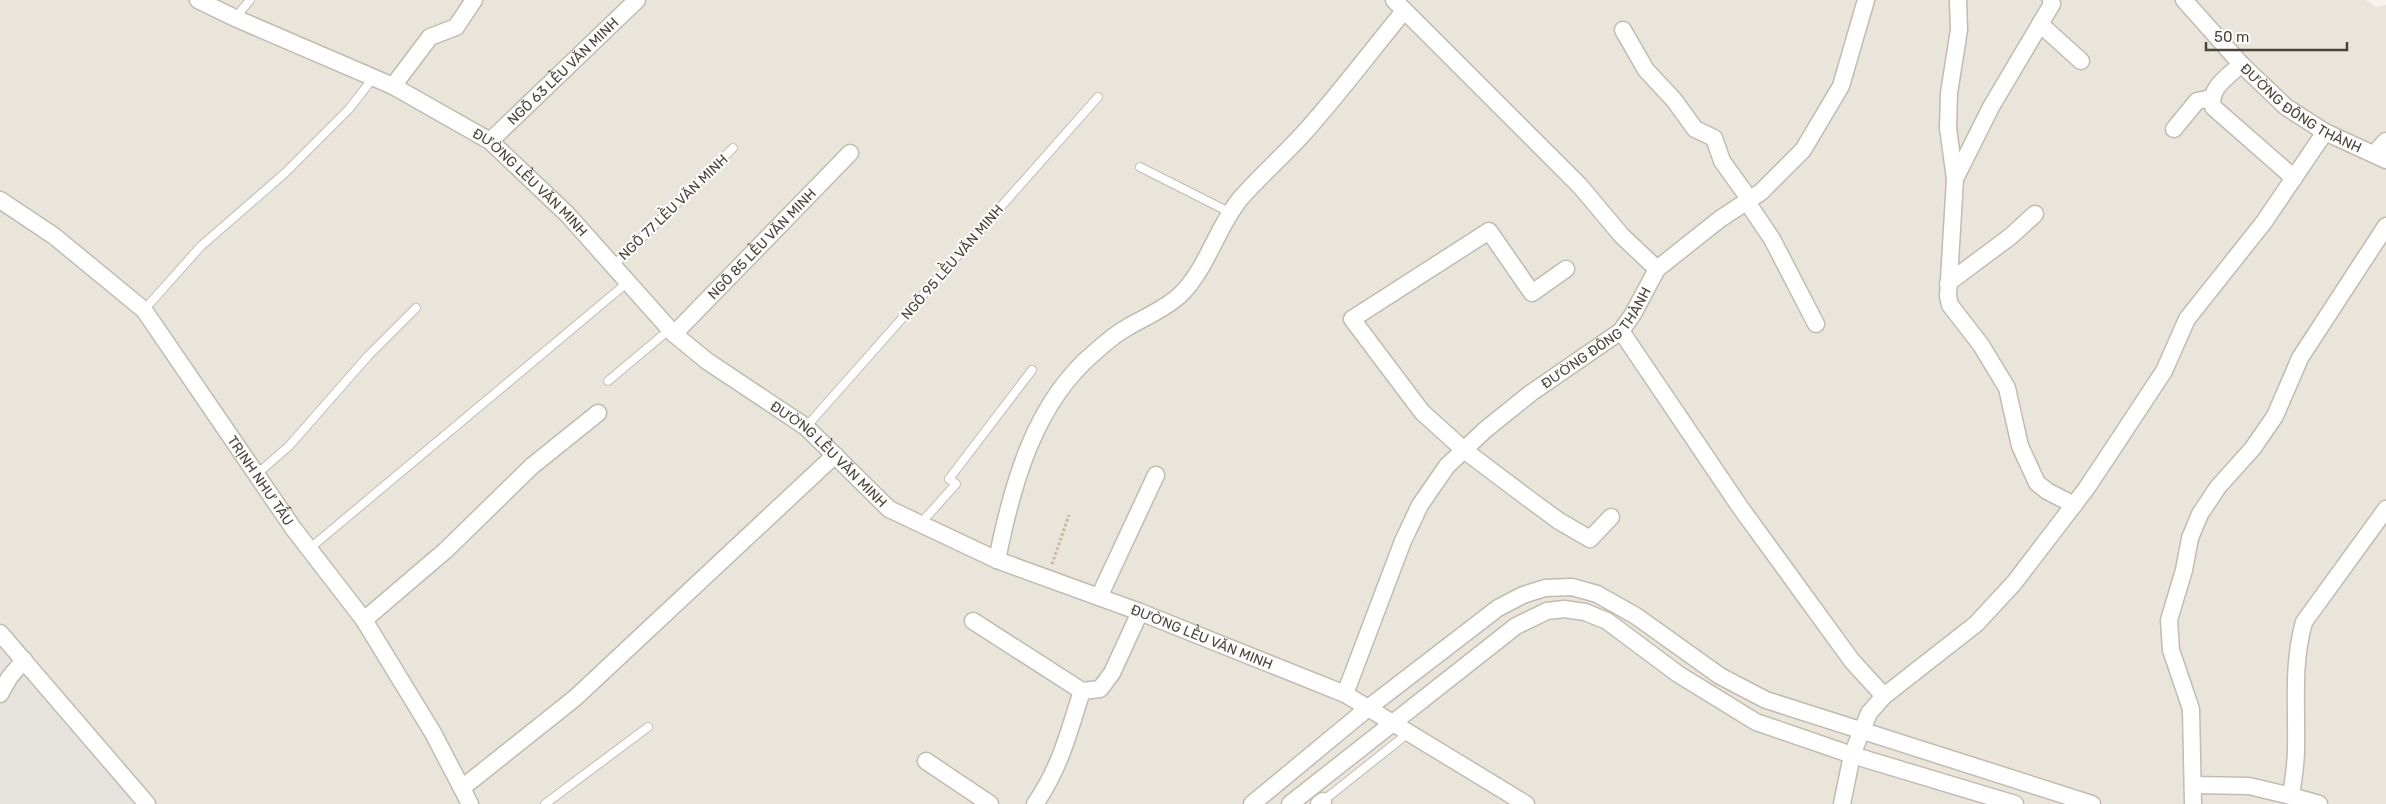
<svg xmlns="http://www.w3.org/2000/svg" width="2386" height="804" font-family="Rubik,sans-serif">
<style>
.residential{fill:#eae5da}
.industrial{fill:#e6e2dd}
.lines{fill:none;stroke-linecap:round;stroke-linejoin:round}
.service-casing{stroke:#c2bbae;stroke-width:10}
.minor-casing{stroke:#c2bbae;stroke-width:19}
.path{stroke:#c4b79f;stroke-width:3;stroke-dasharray:2.5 2.5;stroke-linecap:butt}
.service{stroke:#fff;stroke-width:8}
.minor{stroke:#fff;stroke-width:16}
.labels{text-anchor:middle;stroke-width:4;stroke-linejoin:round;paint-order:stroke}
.street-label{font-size:14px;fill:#4b4439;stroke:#fff}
</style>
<rect width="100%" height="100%" fill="#f6f3ec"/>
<path class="residential" d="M0,0H2366L2376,7L2386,5V804H0Z"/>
<path class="industrial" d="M0,644L144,804H0Z"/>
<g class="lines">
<defs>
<path id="service" d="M235,18L250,0
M1140,167L1231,213
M613,266L733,148
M144,310L201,246L285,173L349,109L373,78
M608,381L670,329
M806,427L1098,97
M257,474L289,446L368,356L416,308
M920,524L956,484L949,479L1032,370
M309,549L628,282
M1323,801L1407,734
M545,804L648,727"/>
<g id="minor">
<path id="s1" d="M198,0L235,18L393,86L490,141L567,214L674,334L707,361L806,427L889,509L997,560L1140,612L1345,694L1526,804"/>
<path d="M1394,0L1580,186L1622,236L1657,269"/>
<path d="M1958,0L1959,30L1949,93L1948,128L1955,179L1948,296L1950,305L1981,345L2007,388L2020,446L2037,483L2047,491L2074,505"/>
<path id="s2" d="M2184,0L2241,64L2286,107L2325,132L2386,160"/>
<path d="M2040,24L2081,61"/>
<path d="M1623,30L1646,70L1674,100L1695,129L1714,138L1722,161L1750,200"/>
<path d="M2241,64C2229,76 2208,88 2213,107L2294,178"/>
<path d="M393,86L430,37L456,27L474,0"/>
<path d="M2174,129L2197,101L2211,98"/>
<path id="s3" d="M490,141L637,0"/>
<path d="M2374,154L2386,141"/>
<path d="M1955,179L1991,107L2052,4L2051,0"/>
<path id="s4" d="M0,200L54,236L144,310L293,528L364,620L433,733L470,804"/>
<path d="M1747,202L1772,239L1816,324"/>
<path d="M1566,269L1532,293L1489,231L1352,319L1422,412L1464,450L1529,499L1559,521L1590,539L1611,517"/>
<path d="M1948,283L2011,236L2035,214"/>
<path d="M1621,331L1740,507L1852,661L1884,696"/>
<path id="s5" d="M674,334L850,153"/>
<path d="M997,560C1012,485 1034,403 1095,352C1105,343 1117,333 1128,327C1145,317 1165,309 1180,295C1207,269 1216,229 1240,199C1260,176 1283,156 1303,134C1339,94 1371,51 1404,11"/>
<path d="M1099,597L1156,475"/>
<path d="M364,620L446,550L532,466L598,413"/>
<path d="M973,621L1082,691"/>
<path d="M0,633L147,804"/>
<path d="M0,694L9,678L24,660"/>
<path id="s6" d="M1345,694L1403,541L1420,505L1447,466L1485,430L1531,393L1621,331L1633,314L1657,269L1720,219L1761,192L1803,150L1841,86L1866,0"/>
<path d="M926,761L990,804"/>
<path d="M2193,785L2249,786L2291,796"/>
<path d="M462,788L575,698L835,455"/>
<path d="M1035,804C1061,766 1068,734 1082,691L1100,689L1112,673L1140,612"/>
<path d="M1252,804L1368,708L1498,608L1523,595L1545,588L1572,587L1597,594L1636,616L1720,676L1766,700L2092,804"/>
<path d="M1290,804L1516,626L1547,611L1564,609L1585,612L1607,621L1678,674L1756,722L1852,755L2015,804"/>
<path d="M1319,804L1323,801"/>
<path d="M1842,804L1852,755L1869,713L1884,696L1976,624L2014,583L2086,489L2110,453L2164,371L2187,319L2264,222L2325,132"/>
<path d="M2193,804L2191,709L2171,650L2169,620L2184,570L2190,538L2200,514L2218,487L2253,448L2275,416L2300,358L2386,226"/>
<path d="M2319,804L2291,796C2293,780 2296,765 2296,749C2297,705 2292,665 2304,622L2386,509"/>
</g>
</defs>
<use href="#service" class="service-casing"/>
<use href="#minor" class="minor-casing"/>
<path class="path" d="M1052,564L1069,515"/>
<use href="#service" class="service"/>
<use href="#minor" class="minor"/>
</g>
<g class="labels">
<g class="street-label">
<text dy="5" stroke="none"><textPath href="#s3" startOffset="101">NGÕ 63 LỀU VĂN MINH</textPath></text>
<text dy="5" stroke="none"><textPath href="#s2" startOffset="161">ĐƯỜNG ĐÔNG THÀNH</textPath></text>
<text dy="5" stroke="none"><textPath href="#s1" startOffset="382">ĐƯỜNG LỀU VĂN MINH</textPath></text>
<text transform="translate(673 207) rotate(-44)" y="5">NGÕ 77 LỀU VĂN MINH</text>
<text dy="5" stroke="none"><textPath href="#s5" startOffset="126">NGÕ 85 LỀU VĂN MINH</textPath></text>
<text transform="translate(952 262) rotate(-49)" y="5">NGÕ 95 LỀU VĂN MINH</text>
<text dy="5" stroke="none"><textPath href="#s6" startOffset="449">ĐƯỜNG ĐÔNG THÀNH</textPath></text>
<text dy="5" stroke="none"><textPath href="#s1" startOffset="788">ĐƯỜNG LỀU VĂN MINH</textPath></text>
<text dy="5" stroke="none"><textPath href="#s4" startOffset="388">TRỊNH NHƯ TẤU</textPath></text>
<text dy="5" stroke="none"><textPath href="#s1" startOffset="1208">ĐƯỜNG LỀU VĂN MINH</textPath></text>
</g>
</g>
<path d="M2206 42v8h141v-8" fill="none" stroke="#4b4439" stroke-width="2.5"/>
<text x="2214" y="42" font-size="15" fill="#4b4439" stroke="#ffffff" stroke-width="4" paint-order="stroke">50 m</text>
</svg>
